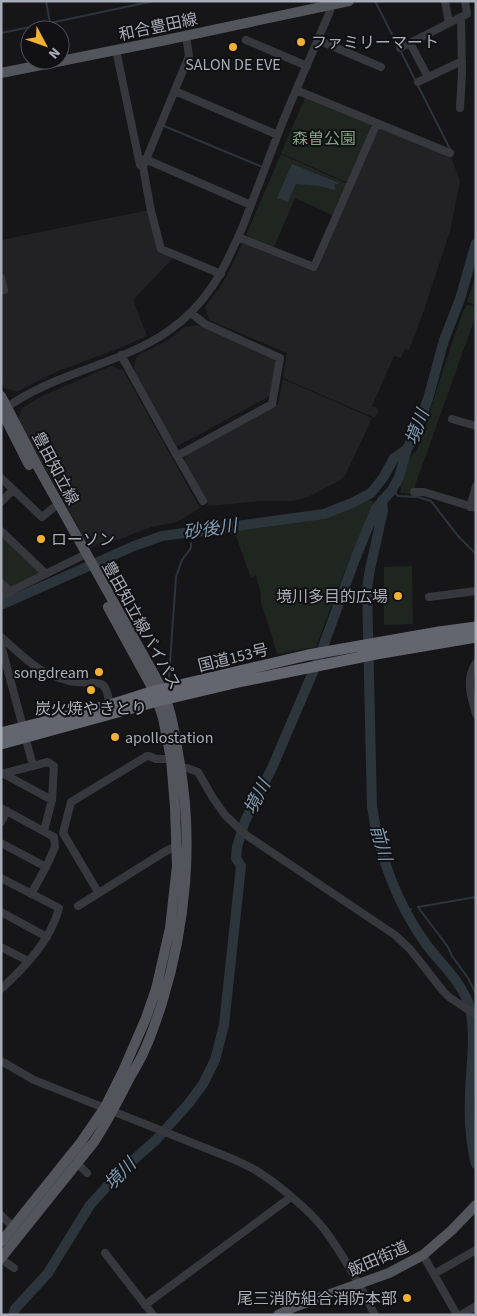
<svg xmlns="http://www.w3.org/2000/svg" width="477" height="1316" font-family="'Source Sans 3','Noto Sans JP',sans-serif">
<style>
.built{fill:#222225}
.green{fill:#1e261f}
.water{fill:#2c353c}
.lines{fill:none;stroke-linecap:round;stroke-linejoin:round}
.stream{stroke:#2c353c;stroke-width:2}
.river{stroke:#2c353c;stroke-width:10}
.minor{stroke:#37383d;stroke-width:8}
.major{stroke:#53555c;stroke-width:10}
.highway{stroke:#63666e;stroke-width:11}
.poi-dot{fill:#f2b134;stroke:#111113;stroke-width:2}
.labels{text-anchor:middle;stroke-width:4;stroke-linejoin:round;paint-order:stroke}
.street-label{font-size:16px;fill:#a8adb8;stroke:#111113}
.poi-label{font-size:16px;fill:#a8adb8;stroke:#111113;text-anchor:start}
.park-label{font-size:16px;fill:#7fa381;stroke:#111113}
.water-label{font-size:18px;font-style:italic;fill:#7f9bb3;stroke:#111113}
</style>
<rect width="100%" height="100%" fill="#161618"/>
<path class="built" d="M380,126L451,157L460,181L450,231L424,310L409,350L405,349L401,358L394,356L372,406L379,409L375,418L283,378L287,353L209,320L205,307L222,285L243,242L277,254L317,271L378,128Z
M149,210L159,254L164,253L174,257L133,300L147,336L120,348L56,372L28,386L17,392L4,388L1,381V293L5,291L1,273V240Z
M197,325L271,356L274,359L276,365L270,396L176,447L133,369L137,356L168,340L185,327Z
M111,366L123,370L200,508L177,522L151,527L113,542L98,544L90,548L18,420L22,408L42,396Z
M283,379L372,418L345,476L339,481L308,497L293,501H261L209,506L184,462L186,455L278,404Z"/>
<path class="green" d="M308,97L370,124L371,126L348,183L281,153L305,98Z
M281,154L348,184L334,216L295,198L274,247L246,235Z
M476,275V315L412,494L400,493L401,488L399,484L410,458L417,450L425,430L429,414L448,355L463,311L467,305L474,306L475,305L467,302Z
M368,499L374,502L349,560L316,647L277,654L271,633L261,603V594L256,575L251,578L236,536C226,531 204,537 192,538V535L335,514Z
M1,535L42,573L10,588L1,579Z
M412,566L413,624L384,625V567Z"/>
<path class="water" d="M292,164L339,183L338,184H335L334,187L336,188L335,190L319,186L296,184L288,202L277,198Z"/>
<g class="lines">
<path class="stream" d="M375,1L398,46
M50,23L154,1
M1,33L50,23L46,1
M400,50L450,149
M164,126L260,166
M392,490L398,496L418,497L431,501L458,536L476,554
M169,677L176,577L182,560L191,548V543
M476,897L418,907L448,947L452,956L468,978L476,994
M406,912L411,909"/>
<path class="river" d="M382,500L383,511L370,569L367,588L372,807C379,855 397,904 426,944C440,963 459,979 468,1002C477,1027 471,1066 470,1093C469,1116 470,1141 476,1164
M1,605L134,546L162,536L324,514L352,503L371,493L383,478L394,458L407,449
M13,1315L15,1309L48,1273L90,1205L122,1170L156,1140L189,1103L203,1084L215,1060L224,1025L241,866L236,858L237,847L245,821L272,768L319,658L355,559L376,508L392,490L399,477L407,449L413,438L428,399L444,340L460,299L476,243"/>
<path class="minor" d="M445,1L449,23
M186,36L189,56L143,167L151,211L161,249L221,274
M246,40L307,66
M318,40L381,67
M410,43L428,77
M400,48L467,14L465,1
M116,50L140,165L143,167
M418,82L462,61
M296,90L450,153
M175,91L278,135
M460,108L462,73L461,17
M145,159L251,205
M238,237L314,267L377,123
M1,278L4,290L1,291
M121,355L177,456L272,404L280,358L205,324L191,313
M3,410C52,373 117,366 167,332C208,304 224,270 243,226C255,195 266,165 278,134C294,93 313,52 330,11L331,2
M452,419L476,426
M177,456L203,501
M1,478L42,517L53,508
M414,492H424L476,508
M1,502L13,490
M470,507L476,486
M1,531L46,574
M1,583L11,592
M1,596L86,554
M429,597L476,591
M1,637C24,657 38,674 70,681C78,683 95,682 101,684C108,687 108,699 110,705
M1,645L23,727
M476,663C465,679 471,697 476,714
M25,737L33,765
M181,768H187L198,772L213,798L225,815L246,835L395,935L410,949L443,991L449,997L476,1015
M2,773L52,800
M1,774L48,762L54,766L52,800L44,831
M1,808L54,837L55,847L46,867L31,894
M1,822L7,811
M1,843L46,867
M1,878L59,908C51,940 25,967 1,989
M98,892L63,833L71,802L147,756H149L156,759H171
M78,906L166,851L177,846
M1,912L47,937
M1,947L28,961
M1,1061L34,1080L233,1159C241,1163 249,1166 257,1171C279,1185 308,1209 324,1229C344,1256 360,1285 375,1315
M78,1164L87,1173
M1,1215L13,1227
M105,1253L153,1315
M423,1255L457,1315
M1,1259L14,1268
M434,1274L476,1250
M145,1305L291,1197
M461,1315L476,1306"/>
<path class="major" d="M1,73L166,40L349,1
M1,396L38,467L155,676C171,704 174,728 179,759C194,840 186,925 162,1003C157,1018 152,1034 145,1049C141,1059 135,1069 129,1079C118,1101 107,1122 94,1142L1,1258
M1,410L29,465
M1,1242L81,1142L105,1107L123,1071L146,1018L156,989L170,928L177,866L175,807L171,759L163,718L154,691L108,607
M278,1315L294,1307L389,1273L423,1255L452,1230L476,1205"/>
<path class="highway" d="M1,733L110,705L154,691L308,655L439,632L476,627
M1,744L158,701L243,681L376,654L476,637"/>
</g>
<g class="poi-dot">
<circle cx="301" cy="42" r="5"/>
<circle cx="233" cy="47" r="5"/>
<circle cx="41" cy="539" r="5"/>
<circle cx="398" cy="596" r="5"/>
<circle cx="99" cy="672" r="5"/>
<circle cx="91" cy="690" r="5"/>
<circle cx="115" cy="737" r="5"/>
<circle cx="407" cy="1298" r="5"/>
</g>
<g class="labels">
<g class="street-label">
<text transform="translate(158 26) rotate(-12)" y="6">和合豊田線</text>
<text transform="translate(56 468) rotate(62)" y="6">豊田知立線</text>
<text transform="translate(142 625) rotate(61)" y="6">豊田知立線バイパス</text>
<text transform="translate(233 657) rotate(-14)" y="6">国道153号</text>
<text transform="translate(378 1258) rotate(-24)" y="6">飯田街道</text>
</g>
<g class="poi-label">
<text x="311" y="48">ファミリーマート</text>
<text x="233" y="70" text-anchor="middle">SALON DE EVE</text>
<text x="51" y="545">ローソン</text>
<text x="388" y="602" text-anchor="end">境川多目的広場</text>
<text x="89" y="678" text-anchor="end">songdream</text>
<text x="91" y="714" text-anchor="middle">炭火焼やきとり</text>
<text x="125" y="743">apollostation</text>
<text x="397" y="1304" text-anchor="end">尾三消防組合消防本部</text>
</g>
<g class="park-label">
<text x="324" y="144">森曽公園</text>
</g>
<g class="water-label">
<text transform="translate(417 427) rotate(-69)" y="6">境川</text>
<text transform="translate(210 529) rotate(-8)" y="6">砂後川</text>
<text transform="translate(257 797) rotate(-63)" y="6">境川</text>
<text transform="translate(381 843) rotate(75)" y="6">前川</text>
<text transform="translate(120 1174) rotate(-46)" y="6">境川</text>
</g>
</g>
<rect width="477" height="1316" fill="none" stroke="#a8adb8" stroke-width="5"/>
<g transform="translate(45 45) rotate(131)"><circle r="24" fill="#111113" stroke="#4d4f55"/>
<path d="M0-4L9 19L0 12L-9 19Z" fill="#f2b134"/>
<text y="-8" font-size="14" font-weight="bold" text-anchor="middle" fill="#a8adb8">N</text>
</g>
</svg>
